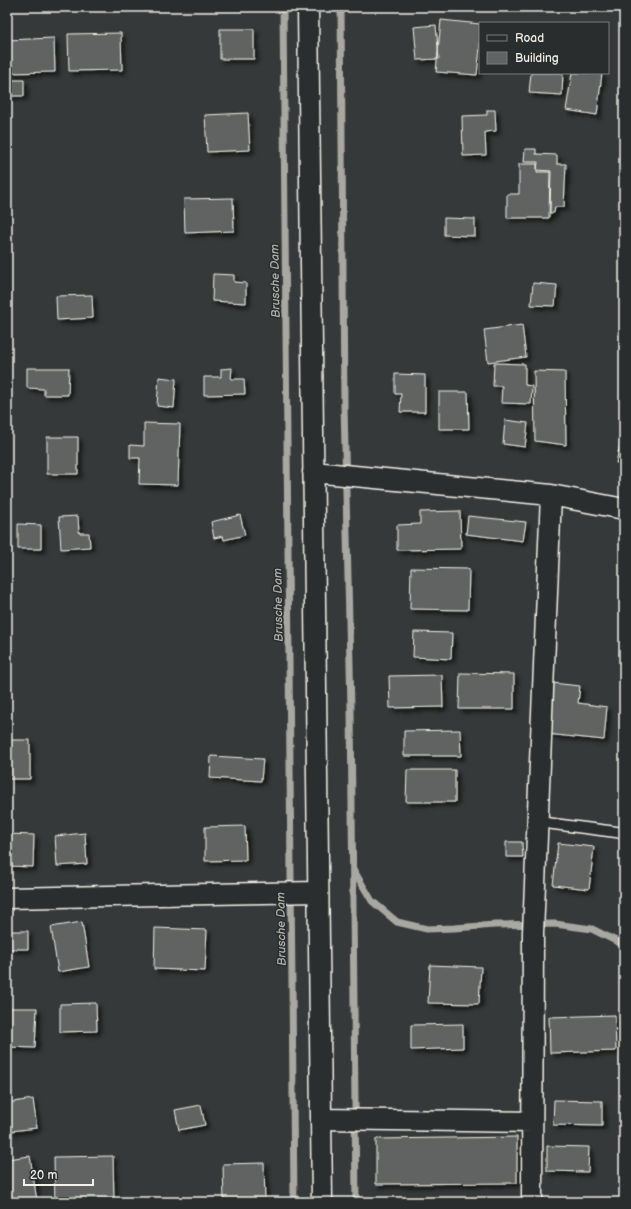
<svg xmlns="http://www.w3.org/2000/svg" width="631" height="1209" font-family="'Balsamiq Sans',sans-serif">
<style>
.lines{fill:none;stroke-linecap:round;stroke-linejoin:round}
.stream{stroke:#a8a7a1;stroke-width:7}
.building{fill:#616362;stroke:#f4f1e8;filter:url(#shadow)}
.service-casing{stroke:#f4f1e8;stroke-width:13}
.minor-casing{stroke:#f4f1e8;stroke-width:23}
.service{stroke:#2a2d2e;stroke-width:10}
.minor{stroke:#2a2d2e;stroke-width:20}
.labels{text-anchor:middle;stroke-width:3;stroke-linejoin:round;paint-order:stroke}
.water-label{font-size:12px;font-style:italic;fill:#b4b3ad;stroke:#2a2d2e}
</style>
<defs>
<filter id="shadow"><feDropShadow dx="3.5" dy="3.5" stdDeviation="2" flood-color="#0009"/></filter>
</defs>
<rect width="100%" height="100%" fill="#363939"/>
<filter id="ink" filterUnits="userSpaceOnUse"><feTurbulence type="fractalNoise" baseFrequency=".025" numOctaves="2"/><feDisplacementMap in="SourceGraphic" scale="8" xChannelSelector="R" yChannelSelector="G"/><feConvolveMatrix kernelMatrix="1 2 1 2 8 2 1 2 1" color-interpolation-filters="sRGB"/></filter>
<g filter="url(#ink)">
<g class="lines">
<path class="stream" d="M283,7L294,1202
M341,7L344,405L351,708L356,1202
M353,869L372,901L397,922L427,929L454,928L495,925L555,924L592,929L624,945"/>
</g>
<path class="building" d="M441,20L480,24V48L477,75L436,72Z
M436,25L439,59L417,60L414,27Z
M220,29H254V59H220Z
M121,33L122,70L69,71L68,34Z
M54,38L55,72L7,73V40Z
M531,73H563L562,95L529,93Z
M572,73H602L597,115L566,110Z
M7,80H24V96H7Z
M487,110H495L496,131L485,132L486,155L463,156L462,116L487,115Z
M248,113L250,150L207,152L205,115Z
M525,149H536V154L557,155V164H566L564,207H555L554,213H550L551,171L537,170L538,162H524Z
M519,164H537V172H550L549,218H507V194H519Z
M233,198L234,231L185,233L184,199Z
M444,218L475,219V236L444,235Z
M213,274L234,275V282L246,283V303L212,301Z
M533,283L557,285L555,306L531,305Z
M92,295L93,318L57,320L56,296Z
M522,325L526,357L488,362L484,330Z
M494,363L525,364V385L532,386L531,404L501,403L502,386H493Z
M27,368H69L68,395H44V389L27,388Z
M232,368L231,379H244L245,394L204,395V377H221V369Z
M534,371L565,372L566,445L535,441Z
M395,374L425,375V412H400L401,394H395Z
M159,377L176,379L174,408L157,406Z
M439,392H468L469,429H439Z
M505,420L528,423L525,447L503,444Z
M144,423L180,424L178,485L139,484L140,458H130V445L144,446Z
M624,424V465L616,463Z
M47,437H78V474H47Z
M460,511L461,549L397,550V525L420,524V512Z
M240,515L245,535L224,540L223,536L214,538L211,522Z
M78,516L79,533H89L90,547L61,549L59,517Z
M468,516L526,522L523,541L466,534Z
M18,524L41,525V549H18Z
M411,568L469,569L468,610L410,609Z
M414,632L452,633L451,659L413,657Z
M460,673L514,674V709H459Z
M442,675L443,707L390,708L389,676Z
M552,683L580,686L578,703L607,707L604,740L546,734Z
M460,730L461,756H404V731Z
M7,740H30V779H7Z
M211,756L263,759L261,781L210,778Z
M407,770H455V802H406Z
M245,826L246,860L205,861V827Z
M85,833L87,864L57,866L55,836Z
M7,834L34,835L33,867L7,866Z
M506,842H522L523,857H506Z
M558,843L594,847L589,889L553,885Z
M82,922L89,967L58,972L51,927Z
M155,928L207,930L205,971L154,969Z
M7,931H28V949H7Z
M430,965L481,967L479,1004L428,1003Z
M96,1003L97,1031L60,1032V1004Z
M10,1008H37L35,1048L8,1047Z
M615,1015L616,1051L550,1053L549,1017Z
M463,1024V1048L411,1050V1025Z
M33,1099L37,1128L11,1131L7,1103Z
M554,1100L602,1101V1126L553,1125Z
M201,1105L205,1125L179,1130L175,1110Z
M517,1137V1183L376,1184V1139Z
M547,1146L589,1147L588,1172L547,1171Z
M30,1156L37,1201L28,1202H7V1159Z
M113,1156L114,1202H55L54,1157Z
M264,1163L265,1202H224L223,1164Z"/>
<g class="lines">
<defs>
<path id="service" d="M538,822L624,833"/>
<path id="minor" d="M308,7L322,1202
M313,472L551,495L624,509
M7,898L318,892
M321,1119L532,1122
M532,1202L533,933L551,495"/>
</defs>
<use href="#service" class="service-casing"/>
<use href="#minor" class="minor-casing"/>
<use href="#service" class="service"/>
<use href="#minor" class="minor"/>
</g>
</g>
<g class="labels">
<g class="water-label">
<text transform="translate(275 281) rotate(-91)" y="4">Brusche Dam</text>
<text transform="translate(278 605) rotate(-91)" y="4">Brusche Dam</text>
<text transform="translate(281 929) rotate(-91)" y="4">Brusche Dam</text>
</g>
</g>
<rect width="631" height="1209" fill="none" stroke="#2a2d2e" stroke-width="24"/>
<rect x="12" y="12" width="607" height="1185" fill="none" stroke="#f4f1e8" stroke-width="1.5" filter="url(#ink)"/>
<rect x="479" y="22" width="130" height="52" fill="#2a2d2e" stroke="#7b7b78"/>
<rect x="487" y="35" width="20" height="6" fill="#2a2d2e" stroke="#7b7b78"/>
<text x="515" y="42" font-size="12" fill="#f4f1e8">Road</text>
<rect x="487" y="52" width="20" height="12" fill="#616362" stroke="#7b7b78"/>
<text x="515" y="62" font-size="12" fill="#f4f1e8">Building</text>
<path d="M24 1179v6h69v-6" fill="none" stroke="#f4f1e8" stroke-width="2"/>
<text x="30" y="1179" font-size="12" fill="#f4f1e8" stroke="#2a2d2e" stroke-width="3" paint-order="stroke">20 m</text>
</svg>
